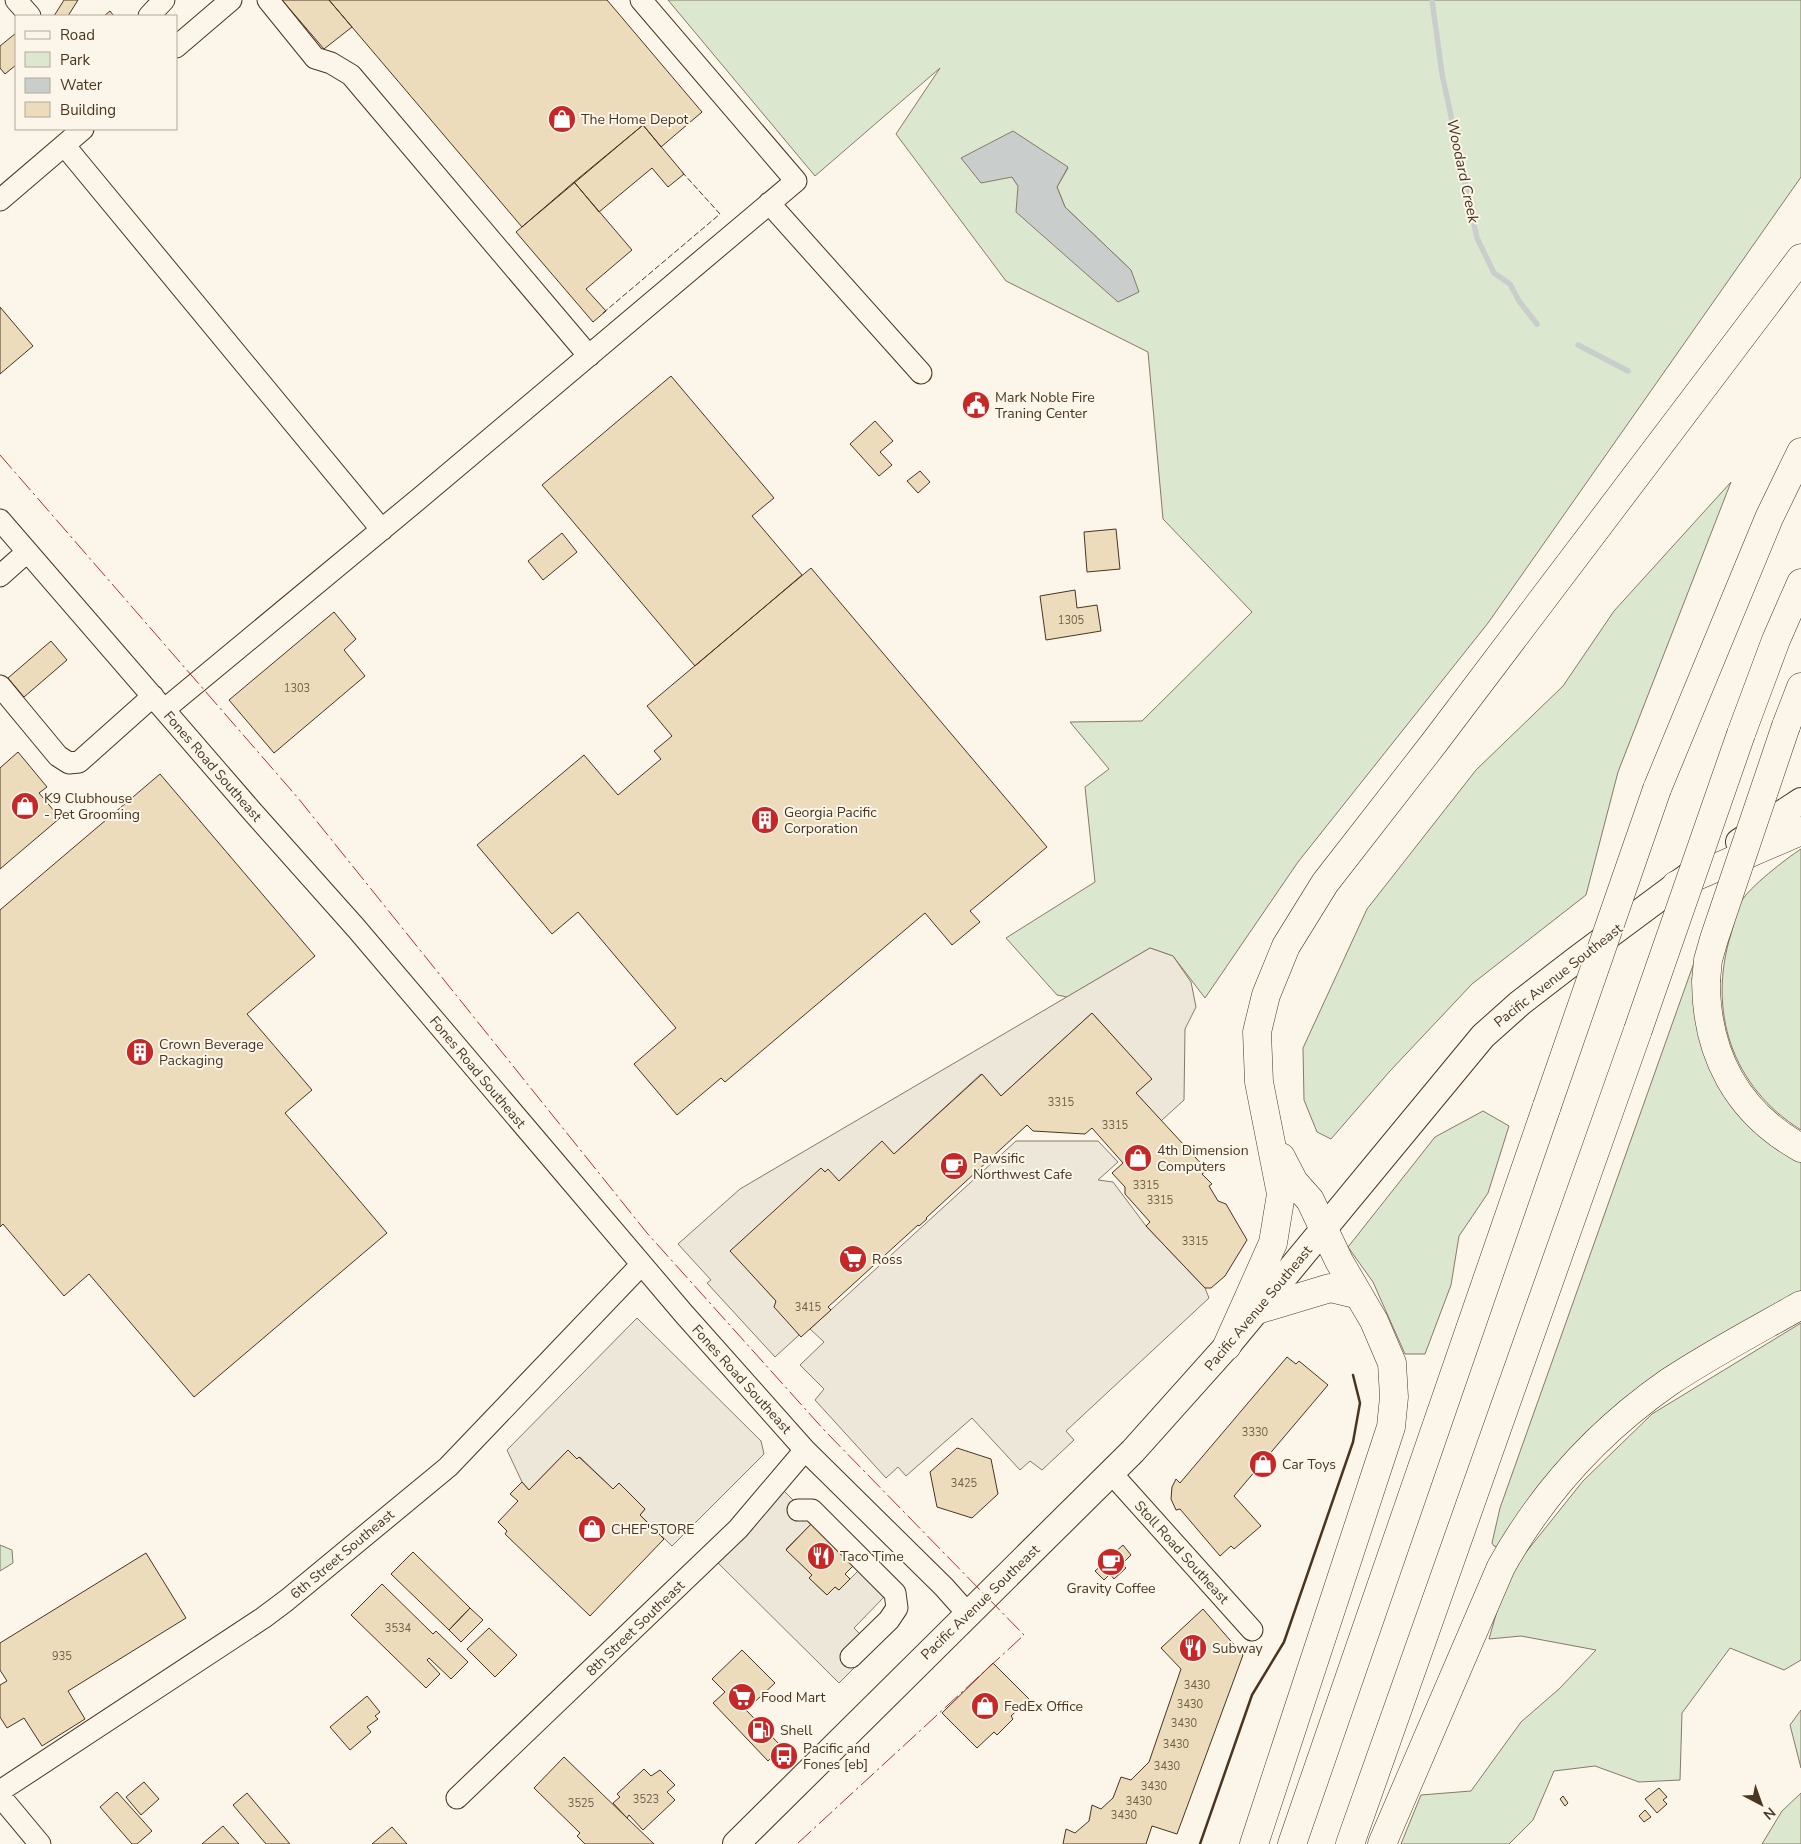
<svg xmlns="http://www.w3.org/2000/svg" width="1801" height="1844" font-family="'Nunito Sans',sans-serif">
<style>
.green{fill:#dce7d0;stroke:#887966;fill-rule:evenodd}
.parking{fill:#ede7d9;stroke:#887966}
.water{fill:#c9cecd;stroke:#887966}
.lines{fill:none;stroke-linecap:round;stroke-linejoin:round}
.stream{stroke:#c9cecd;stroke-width:5.5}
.building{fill:#ecdcbc;stroke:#4a3520}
.minor-casing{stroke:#4a3520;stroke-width:23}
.major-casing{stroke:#4a3520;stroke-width:28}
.highway-casing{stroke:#4a3520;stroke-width:29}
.minor{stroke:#fbf6e9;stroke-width:21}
.major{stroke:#fbf6e9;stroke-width:26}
.highway{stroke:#fbf6e9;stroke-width:28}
.highway-bridge-casing{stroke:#4a3520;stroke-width:29;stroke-linecap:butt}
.highway-bridge{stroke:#fbf6e9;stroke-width:28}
.fence{stroke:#4a3520;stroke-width:1;stroke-dasharray:6 2.5;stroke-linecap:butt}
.wall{stroke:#4a3520;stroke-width:2.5}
.power{stroke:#c62828;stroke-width:1;stroke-dasharray:18 4 2.5 4;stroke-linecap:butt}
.labels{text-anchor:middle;stroke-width:4;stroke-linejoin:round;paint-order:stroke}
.number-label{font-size:11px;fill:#725f47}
.poi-label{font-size:14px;fill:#4a3520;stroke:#fbf6e9;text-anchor:start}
.street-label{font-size:14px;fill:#4a3520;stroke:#fbf6e9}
.water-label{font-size:15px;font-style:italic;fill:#4a3520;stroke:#fbf6e9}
</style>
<rect width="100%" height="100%" fill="#fbf6e9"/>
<path class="green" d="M668,0H1801V177L1488,623L1298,862L1205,998L1173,956L1150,948L1067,997L1057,995L1006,938L1095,882L1085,787L1109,769L1070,722L1142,721L1252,612L1163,519L1148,352L1006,281L896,134L940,68L815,176ZM1068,168L1057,187L1065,207L1131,270L1018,186L1012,177Z
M1731,482L1618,772L1586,895L1472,984L1390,1071L1331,1139L1317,1132L1304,1100L1303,1048L1367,909L1476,770L1563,686L1614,611Z
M1801,849V1130C1732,1087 1707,1011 1731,934C1734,924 1736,911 1741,902C1748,888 1787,858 1801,849Z
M1707,926L1699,1029L1801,1160V1294L1735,1332L1520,1519L1497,1547L1494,1546L1492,1543L1500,1508Z
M1483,1111L1509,1126L1488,1193L1459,1236L1451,1285L1425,1354H1405L1373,1282L1348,1247L1435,1137Z
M1801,1323V1660L1784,1670L1730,1648L1682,1713L1680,1780L1639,1782L1595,1766L1554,1771L1533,1820L1509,1844H1401L1421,1795L1471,1791L1521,1722L1559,1689L1596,1650L1521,1636L1489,1639L1507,1576L1583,1481L1652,1414Z
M0,1545L12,1550L13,1563L0,1571Z
M1801,1710V1768L1790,1725Z
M1801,1793V1844H1762L1782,1811Z"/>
<path class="parking" d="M1150,948L1173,956L1191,982L1196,1007L1185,1029L1184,1100L1161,1121L1136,1093L1151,1079L1092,1013L1001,1096L981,1074L894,1154L882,1142L839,1181L821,1169L731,1251L776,1301L799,1335L775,1357L707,1283L711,1280L678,1244L740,1189Z
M1016,1141H1098L1118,1162L1098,1180L1113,1182L1146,1226L1205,1288L1209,1298L1066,1431L1074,1440L1042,1470L1030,1461L1020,1470L972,1418L906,1476L898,1467L886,1478L815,1400L824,1389L800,1365L824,1342L810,1329Z
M637,1318L761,1441L764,1454L672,1546L640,1515L645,1509L619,1483L613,1489L580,1457L577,1459L568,1450L529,1490L522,1482L507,1450Z
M784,1491L814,1521L786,1549L812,1575L809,1578L827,1595L835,1587L839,1590L859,1570L885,1596L854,1628L874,1648L839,1683L715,1560Z"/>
<path class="water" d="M1013,131L1068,167L1057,187L1065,207L1131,270L1139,292L1118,302L1016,212L1018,186L1012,177L981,183L961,158Z"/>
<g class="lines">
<path class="stream" d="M1432,0L1442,74L1477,238L1494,273L1510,284L1519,301L1537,324
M1578,345L1628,371"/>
</g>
<path class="building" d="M64,0H78L68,16H54Z
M282,0H329L352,27L324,49Z
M329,0H607L702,112L661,147L643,125L522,227Z
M110,11L114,16H104Z
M16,33V65L5,74L0,68V46Z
M643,125L684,174L668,187L652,168L599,212L574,182Z
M574,182L632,250L586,289L606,311L593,322L516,232Z
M0,307L33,346L0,374Z
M671,376L774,498L752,516L802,575L695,666L542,485Z
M875,421L893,441L880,452L892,465L879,476L850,444Z
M920,471L930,482L918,493L907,481Z
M1116,529L1120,569L1087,572L1084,532Z
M562,533L577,552L543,580L528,561Z
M811,568L1047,847L970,911L980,922L952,945L925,913L725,1082L721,1078L677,1115L634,1064L676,1028L578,912L552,934L477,845L584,755L618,795L661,759L654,751L672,736L647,706Z
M1075,590L1077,608L1097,605L1101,631L1046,640L1040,596Z
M334,612L356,639L344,650L365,676L274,753L229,700Z
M51,641L67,660L24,697L8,678Z
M18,752L47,787L39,793L60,818L0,869V768Z
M160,774L315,956L247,1014L312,1090L285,1113L387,1233L194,1397L89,1274L64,1296L3,1224L0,1227V910Z
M1092,1013L1152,1079L1136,1093L1207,1170L1202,1174L1212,1184L1209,1186L1218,1201L1226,1204L1247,1240L1225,1276L1211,1288H1205L1146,1226L1150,1222L1125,1194V1187L1112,1173L1123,1163L1092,1128L1085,1134L1033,1131L1027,1125L926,1218L927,1219L919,1226L918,1225L828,1307L831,1310L801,1337L774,1307L776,1301L730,1251L821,1168L825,1172L828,1169L839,1181L882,1141L894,1154L982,1074L1001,1096Z
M1287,1357L1296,1364L1299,1361L1328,1385L1234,1496L1261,1526L1234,1549L1231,1546L1220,1556L1180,1509L1176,1510L1171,1499L1172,1487L1176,1479L1180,1483Z
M957,1448L991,1459L998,1494L972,1518L937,1507L930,1472Z
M568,1450L577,1459L579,1457L613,1489L619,1483L645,1509L640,1515L664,1539L590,1616L505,1534L507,1531L498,1522L518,1501L510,1494L522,1482L529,1490Z
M814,1521L856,1563L845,1574L850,1579L839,1590L835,1587L827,1595L809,1578L812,1575L786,1550Z
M1123,1545L1131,1555L1122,1564L1126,1568L1114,1579L1110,1574L1104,1580L1095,1571L1102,1565L1097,1560L1108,1550L1113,1554Z
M413,1552L470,1608L449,1630L391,1574Z
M146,1553L186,1618L68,1691L85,1719L42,1746L24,1718L7,1728L0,1717V1685L7,1681L0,1670V1643Z
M382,1584L433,1634L436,1631L468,1662L451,1679L429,1658L427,1660L440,1674L426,1688L351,1615Z
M470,1608L483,1620L461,1642L449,1630Z
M1203,1609L1243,1655L1177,1834L1152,1826L1146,1844H1063L1066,1829L1075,1833L1089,1821L1092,1805L1101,1809L1113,1798L1121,1777L1131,1780L1149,1762L1181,1669L1161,1648Z
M489,1628L517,1655L495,1677L467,1649Z
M742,1650L775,1683L746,1710L782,1747L768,1761L713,1703L725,1692L712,1679Z
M993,1663L1029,1699L1011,1716L1013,1719L997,1735L994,1732L977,1748L942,1713Z
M367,1696L380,1712L375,1716L378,1719L367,1727L371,1732L350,1750L330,1727Z
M564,1757L627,1818L654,1844H585L577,1836L580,1833L534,1788Z
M644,1769L651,1776L660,1770L675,1785L667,1792L675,1800L643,1830L629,1815L627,1818L613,1803L620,1797L617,1794Z
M144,1782L159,1799L141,1815L126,1797Z
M1659,1788L1667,1797L1663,1800L1667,1804L1657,1813L1645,1799Z
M117,1792L152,1831L137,1844H132L100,1807Z
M247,1793L290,1844H266L233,1805Z
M1563,1796L1568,1803L1565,1806L1560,1799Z
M1645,1810L1651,1817L1644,1822L1639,1816Z
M223,1826L239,1844H202Z
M392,1827L407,1844H372Z"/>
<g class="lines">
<defs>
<path id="minor" d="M16,0L30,16
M268,0L315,58L331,63L351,75L589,356
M149,16L164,0
M176,47L231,0
M64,145L382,530
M0,200L83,129
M769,203L921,373
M0,520L250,809L356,928L684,1314L805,1450L944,1587L968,1614
M0,576L27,552
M0,686L58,756L69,763L79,762L153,696
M165,709L421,497L796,181L641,0
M1112,1474L1252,1630
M798,1510H812L895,1593L897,1608L889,1620L851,1657
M0,1791L263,1618L287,1600L448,1467L641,1265
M0,1796L40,1844
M457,1798L738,1529L805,1450"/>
<path id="major" d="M1739,842L1801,801
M736,1844L1133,1451L1227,1346L1483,1036L1520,1003L1577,959L1694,872"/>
<path id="highway" d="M1786,726L1801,687
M1741,734L1776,640L1801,583
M1657,789L1769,518L1801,452
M1676,885L1801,831
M1706,981C1706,1054 1737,1112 1801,1148
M1257,1310L1330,1288L1359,1295
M1227,1346L1273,1243L1281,1194L1259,1082L1257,1032L1266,995L1286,946L1325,883L1434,743L1801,258
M1254,1844L1391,1427L1394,1397L1392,1363L1374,1321L1339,1261L1310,1200L1294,1182L1281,1157
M1292,1844L1547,1106
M1350,1844L1638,1030
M1382,1844L1501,1567C1542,1493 1600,1430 1669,1382C1711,1354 1757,1330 1801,1305"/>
</defs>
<use href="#minor" class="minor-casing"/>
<use href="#major" class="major-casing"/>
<use href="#highway" class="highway-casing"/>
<use href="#minor" class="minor"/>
<use href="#major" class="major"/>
<use href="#highway" class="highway"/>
<defs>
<path id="highway-bridge" d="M1706,981L1708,960L1714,939L1786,726
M1638,1030L1741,734
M1547,1106L1657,789"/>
</defs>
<use href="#highway-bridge" class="highway-bridge-casing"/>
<use href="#highway-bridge" class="highway-bridge"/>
<path class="fence" d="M603,313L720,214L682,172"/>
<path class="wall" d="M1200,1844L1252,1695L1284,1642L1353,1442L1360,1403L1353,1375"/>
<path class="power" d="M0,455L298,798L647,1233L825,1431L1024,1635L797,1844"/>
</g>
<defs>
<symbol id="shop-disc" viewBox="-11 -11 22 22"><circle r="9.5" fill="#c62828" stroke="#fbf6e9"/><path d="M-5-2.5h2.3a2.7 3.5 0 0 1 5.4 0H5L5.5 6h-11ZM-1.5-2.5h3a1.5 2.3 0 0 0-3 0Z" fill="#fff"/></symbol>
<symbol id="civic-disc" viewBox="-11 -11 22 22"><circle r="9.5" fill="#c62828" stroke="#fbf6e9"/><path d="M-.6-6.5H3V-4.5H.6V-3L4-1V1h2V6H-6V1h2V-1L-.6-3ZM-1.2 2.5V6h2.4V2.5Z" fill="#fff"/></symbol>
<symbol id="building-disc" viewBox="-11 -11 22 22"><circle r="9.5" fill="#c62828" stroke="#fbf6e9"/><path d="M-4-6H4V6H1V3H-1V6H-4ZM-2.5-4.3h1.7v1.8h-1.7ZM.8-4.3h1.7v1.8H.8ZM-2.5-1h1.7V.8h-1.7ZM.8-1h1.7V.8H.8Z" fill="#fff"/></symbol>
<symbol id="cafe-disc" viewBox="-11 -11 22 22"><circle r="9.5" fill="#c62828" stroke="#fbf6e9"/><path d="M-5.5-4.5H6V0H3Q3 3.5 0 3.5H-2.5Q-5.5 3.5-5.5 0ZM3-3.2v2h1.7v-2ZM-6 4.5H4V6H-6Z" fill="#fff"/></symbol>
<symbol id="supermarket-disc" viewBox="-11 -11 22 22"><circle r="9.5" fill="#c62828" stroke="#fbf6e9"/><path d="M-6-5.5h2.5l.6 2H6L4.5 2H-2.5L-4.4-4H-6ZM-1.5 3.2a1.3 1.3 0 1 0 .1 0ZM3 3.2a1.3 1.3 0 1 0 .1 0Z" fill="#fff"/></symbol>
<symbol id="restaurant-disc" viewBox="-11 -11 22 22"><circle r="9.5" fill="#c62828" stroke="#fbf6e9"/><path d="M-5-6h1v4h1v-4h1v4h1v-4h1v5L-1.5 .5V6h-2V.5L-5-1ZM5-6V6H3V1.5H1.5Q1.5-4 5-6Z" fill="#fff"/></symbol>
<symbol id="fuel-disc" viewBox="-11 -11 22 22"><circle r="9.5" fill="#c62828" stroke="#fbf6e9"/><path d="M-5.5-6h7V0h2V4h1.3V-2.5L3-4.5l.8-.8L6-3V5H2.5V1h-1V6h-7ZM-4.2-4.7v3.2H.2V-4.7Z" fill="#fff"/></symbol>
<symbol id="bus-disc" viewBox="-11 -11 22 22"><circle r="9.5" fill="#c62828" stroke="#fbf6e9"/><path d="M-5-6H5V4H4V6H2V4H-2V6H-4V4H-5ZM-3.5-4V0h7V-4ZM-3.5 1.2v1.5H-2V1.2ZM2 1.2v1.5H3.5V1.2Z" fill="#fff"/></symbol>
</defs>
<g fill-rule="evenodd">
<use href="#shop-disc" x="546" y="103" width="32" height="32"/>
<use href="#civic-disc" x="960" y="389" width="32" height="32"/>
<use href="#shop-disc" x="9" y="790" width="32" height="32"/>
<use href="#building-disc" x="749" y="804" width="32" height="32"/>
<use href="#building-disc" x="124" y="1036" width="32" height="32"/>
<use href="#shop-disc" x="1122" y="1142" width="32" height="32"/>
<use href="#cafe-disc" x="938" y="1150" width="32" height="32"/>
<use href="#supermarket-disc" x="837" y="1243" width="32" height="32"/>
<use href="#shop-disc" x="1247" y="1448" width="32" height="32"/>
<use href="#shop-disc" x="576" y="1513" width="32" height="32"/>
<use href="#restaurant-disc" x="805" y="1540" width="32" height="32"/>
<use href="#cafe-disc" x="1095" y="1546" width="32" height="32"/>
<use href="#restaurant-disc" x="1177" y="1632" width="32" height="32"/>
<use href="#supermarket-disc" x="726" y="1681" width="32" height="32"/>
<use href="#shop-disc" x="969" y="1690" width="32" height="32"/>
<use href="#fuel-disc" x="745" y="1714" width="32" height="32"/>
<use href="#bus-disc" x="768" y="1740" width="32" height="32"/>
</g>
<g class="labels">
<g class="number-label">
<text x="1071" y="624">1305</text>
<text x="297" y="692">1303</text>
<text x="1061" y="1106">3315</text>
<text x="1115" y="1129">3315</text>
<text x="1146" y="1189">3315</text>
<text x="1160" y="1204">3315</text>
<text x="1195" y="1245">3315</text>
<text x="808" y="1311">3415</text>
<text x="1255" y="1436">3330</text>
<text x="964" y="1487">3425</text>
<text x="398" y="1632">3534</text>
<text x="62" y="1660">935</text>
<text x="1197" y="1689">3430</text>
<text x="1190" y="1708">3430</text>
<text x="1184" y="1727">3430</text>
<text x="1176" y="1748">3430</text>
<text x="1167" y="1770">3430</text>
<text x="1154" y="1790">3430</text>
<text x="646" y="1803">3523</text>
<text x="1139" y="1805">3430</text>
<text x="581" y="1807">3525</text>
<text x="1124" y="1819">3430</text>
</g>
<g class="poi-label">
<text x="581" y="124">The Home Depot</text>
<text x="995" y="402">Mark Noble Fire<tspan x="995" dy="16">Traning Center</tspan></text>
<text x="44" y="803">K9 Clubhouse<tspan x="44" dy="16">- Pet Grooming</tspan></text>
<text x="784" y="817">Georgia Pacific<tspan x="784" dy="16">Corporation</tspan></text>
<text x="159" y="1049">Crown Beverage<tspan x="159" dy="16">Packaging</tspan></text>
<text x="1157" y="1155">4th Dimension<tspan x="1157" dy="16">Computers</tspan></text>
<text x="973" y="1163">Pawsific<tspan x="973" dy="16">Northwest Cafe</tspan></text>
<text x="872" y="1264">Ross</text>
<text x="1282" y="1469">Car Toys</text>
<text x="611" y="1534">CHEF'STORE</text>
<text x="840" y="1561">Taco Time</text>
<text x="1111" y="1593" text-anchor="middle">Gravity Coffee</text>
<text x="1212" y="1653">Subway</text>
<text x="761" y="1702">Food Mart</text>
<text x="1004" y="1711">FedEx Office</text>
<text x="780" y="1735">Shell</text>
<text x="803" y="1753">Pacific and<tspan x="803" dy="16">Fones [eb]</tspan></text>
</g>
<g class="street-label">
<text transform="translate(213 766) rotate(49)" y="5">Fones Road Southeast</text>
<text transform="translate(1558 975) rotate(-38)" y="5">Pacific Avenue Southeast</text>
<text transform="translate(478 1072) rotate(50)" y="5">Fones Road Southeast</text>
<text transform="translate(1258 1308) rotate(-50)" y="5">Pacific Avenue Southeast</text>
<text transform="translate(742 1379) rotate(48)" y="5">Fones Road Southeast</text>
<text transform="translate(1182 1552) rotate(48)" y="5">Stoll Road Southeast</text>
<text transform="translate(342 1554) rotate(-40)" y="5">6th Street Southeast</text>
<text transform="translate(980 1602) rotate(-44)" y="5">Pacific Avenue Southeast</text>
<text transform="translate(635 1628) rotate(-44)" y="5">8th Street Southeast</text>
</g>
<g class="water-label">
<text transform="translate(1463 171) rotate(78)" y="5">Woodard Creek</text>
</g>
</g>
<rect x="15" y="15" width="162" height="115" fill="#fbf6e9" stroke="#b4a999"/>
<rect x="25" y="31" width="25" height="8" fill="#fbf6e9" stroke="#b4a999"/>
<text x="60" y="40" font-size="15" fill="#4a3520">Road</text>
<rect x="25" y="52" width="25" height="15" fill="#dce7d0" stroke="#b4a999"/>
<text x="60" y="65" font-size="15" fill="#4a3520">Park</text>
<rect x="25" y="78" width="25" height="15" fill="#c9cecd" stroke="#b4a999"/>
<text x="60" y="90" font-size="15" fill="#4a3520">Water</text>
<rect x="25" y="102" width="25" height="15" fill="#ecdcbc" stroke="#b4a999"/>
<text x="60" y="115" font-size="15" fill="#4a3520">Building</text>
<g transform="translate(1761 1804) rotate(139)" stroke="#fbf6e9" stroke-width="4" paint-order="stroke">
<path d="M0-4L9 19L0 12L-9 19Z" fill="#4a3520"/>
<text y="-8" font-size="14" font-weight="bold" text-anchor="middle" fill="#4a3520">N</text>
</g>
</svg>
